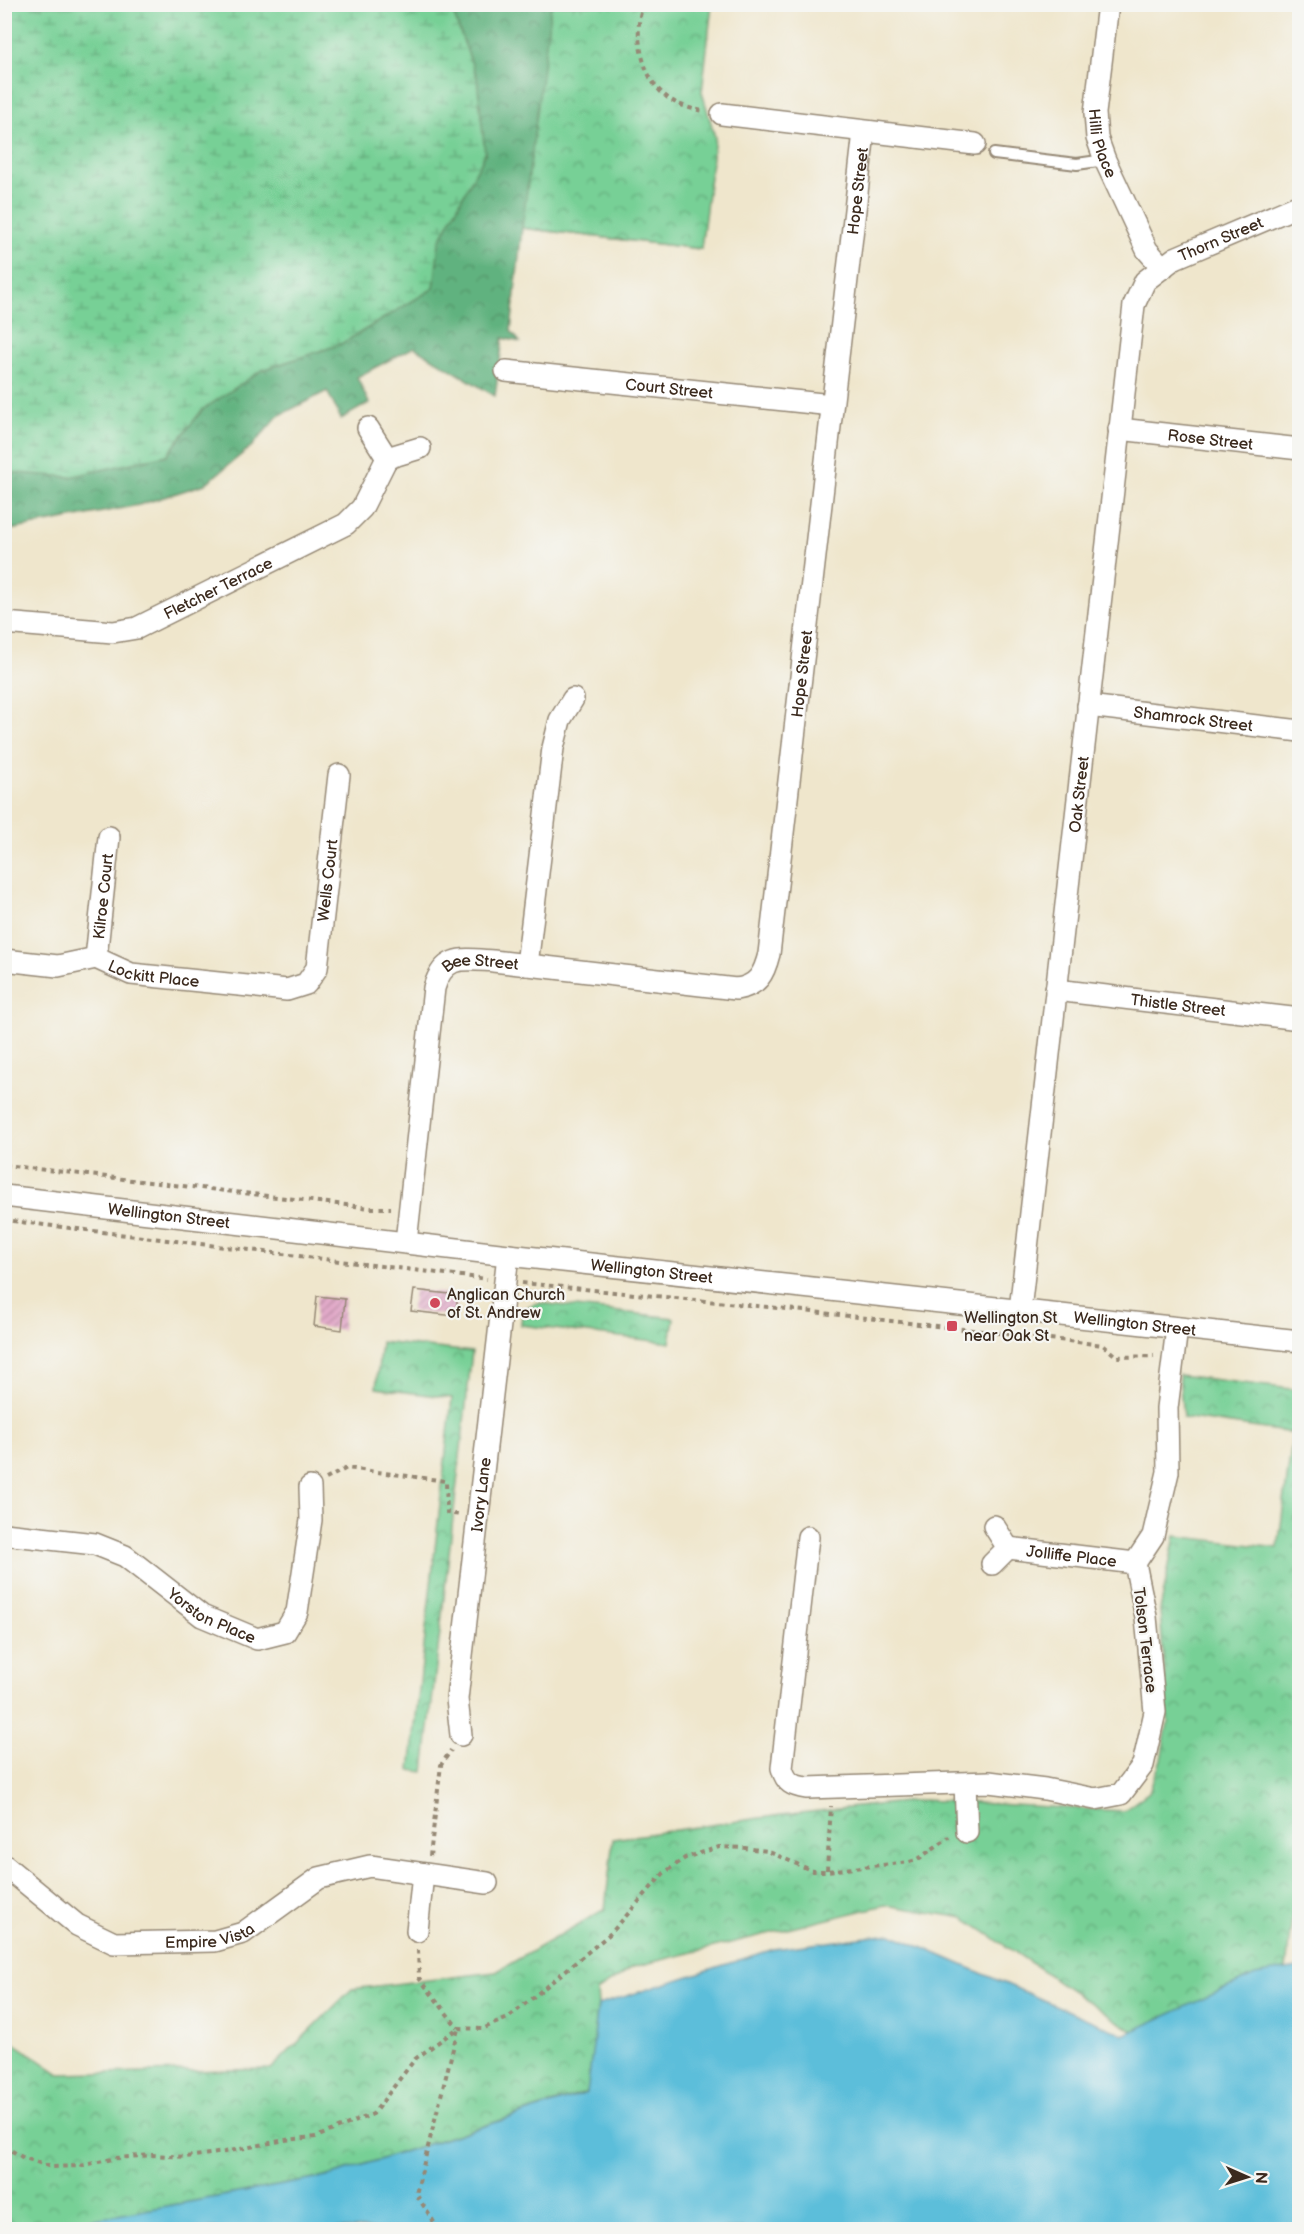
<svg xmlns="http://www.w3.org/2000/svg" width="1304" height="2234" font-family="'Balsamiq Sans',sans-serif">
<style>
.forest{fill:url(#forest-crowns);stroke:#4e6e4e;stroke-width:1.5}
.wetland{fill:url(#wetland-marsh);stroke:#597d5a;stroke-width:1.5}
.park{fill:url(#park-crowns);stroke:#597d5a;stroke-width:1.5}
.water{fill:#5cbeda;stroke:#4c747c;stroke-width:1.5}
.building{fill:url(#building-hatch)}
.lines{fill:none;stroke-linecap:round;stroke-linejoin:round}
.lane-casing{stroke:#958875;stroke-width:14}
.street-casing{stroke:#958875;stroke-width:24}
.path{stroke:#958875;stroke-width:4;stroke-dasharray:4.5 4.5;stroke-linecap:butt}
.lane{stroke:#fff;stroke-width:10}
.street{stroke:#fff;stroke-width:21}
.poi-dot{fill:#d1495b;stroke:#f6f6f2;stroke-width:2}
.labels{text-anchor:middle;stroke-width:4.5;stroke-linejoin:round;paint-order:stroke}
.street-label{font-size:16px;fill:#3b2a1e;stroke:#f6f6f2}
.poi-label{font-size:16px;fill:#3b2a1e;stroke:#f6f6f2;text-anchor:start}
</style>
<defs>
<pattern id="forest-crowns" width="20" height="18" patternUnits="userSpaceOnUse" patternTransform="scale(1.5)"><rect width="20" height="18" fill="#61b27f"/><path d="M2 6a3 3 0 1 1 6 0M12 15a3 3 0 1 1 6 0" fill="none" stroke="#519167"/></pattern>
<pattern id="wetland-marsh" width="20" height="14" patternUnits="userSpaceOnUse" patternTransform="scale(1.5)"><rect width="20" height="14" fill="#77d096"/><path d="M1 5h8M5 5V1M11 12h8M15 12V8" fill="none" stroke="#63a97a"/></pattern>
<pattern id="park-crowns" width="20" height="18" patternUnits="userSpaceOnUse" patternTransform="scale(1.5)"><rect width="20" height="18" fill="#77d096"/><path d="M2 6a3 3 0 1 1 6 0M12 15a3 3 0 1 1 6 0" fill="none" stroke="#63a97a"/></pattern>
<pattern id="building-hatch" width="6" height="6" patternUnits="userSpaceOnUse" patternTransform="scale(1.5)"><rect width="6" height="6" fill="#e2aac9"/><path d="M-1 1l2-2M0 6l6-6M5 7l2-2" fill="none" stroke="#b88ba3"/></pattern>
</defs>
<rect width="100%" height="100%" fill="#f6f6f2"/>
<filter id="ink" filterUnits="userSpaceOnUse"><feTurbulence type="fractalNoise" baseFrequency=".0167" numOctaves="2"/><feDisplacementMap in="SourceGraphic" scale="12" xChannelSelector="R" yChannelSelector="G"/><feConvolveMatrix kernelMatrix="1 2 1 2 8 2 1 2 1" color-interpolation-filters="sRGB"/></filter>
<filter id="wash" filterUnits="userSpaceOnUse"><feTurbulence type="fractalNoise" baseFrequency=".008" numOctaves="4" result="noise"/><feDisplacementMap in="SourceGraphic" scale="24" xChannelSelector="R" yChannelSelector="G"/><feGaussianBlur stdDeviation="1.35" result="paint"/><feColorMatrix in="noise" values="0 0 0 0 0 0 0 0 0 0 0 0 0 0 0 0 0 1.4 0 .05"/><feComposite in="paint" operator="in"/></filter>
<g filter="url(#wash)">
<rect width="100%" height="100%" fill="#efe6cc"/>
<path class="forest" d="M450,5H633L701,249L522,228L511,331L520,342L503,338L495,396L414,347L357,377L369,403L341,419L327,391L278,416L252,446L205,484L139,505L4,531V472L70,477L167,455L202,410L262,370L341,344L434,288L439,242L485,154L477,78Z"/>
<path class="wetland" d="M4,5H450L477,78L485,154L439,242L434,288L341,344L262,370L202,410L167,455L70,477L5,472Z"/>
<path class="park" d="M551,5H712L702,92L715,137L701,249L522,228Z
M540,1303L674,1318L670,1343L521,1325C521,1312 526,1304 540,1303Z
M381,1342L472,1352L424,1772L410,1770L452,1398L376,1388Z
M1179,1375L1299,1390L1300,1848L1286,1969L1267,1988L1167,2037L1131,2030L964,1918L885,1905L633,1967L597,1991L598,2005L588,2092L326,2177L40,2230L5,2229L4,2036L60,2074L271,2069L352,1989L496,1972L605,1909L613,1839L781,1815L923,1800L1123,1811L1149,1792L1161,1759L1168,1722L1160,1610L1175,1536L1278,1548L1293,1433L1183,1417Z"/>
<path class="water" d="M891,1934L1124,2035L1255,1975L1299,1968V2229H40L326,2177L587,2093L598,2005L774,1949Z"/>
<g id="blocks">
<path class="building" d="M414,1290L458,1295L455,1316L411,1311Z
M317,1296L345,1299L342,1330L314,1326Z"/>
</g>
</g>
<g filter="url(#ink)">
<use href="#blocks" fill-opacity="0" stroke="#958875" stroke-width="1.5"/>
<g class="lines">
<defs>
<path id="lane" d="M994,154L1077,164L1105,160"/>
<g id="street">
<path id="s1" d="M1108,4L1095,113L1097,138L1105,160L1147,250L1163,268"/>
<path d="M722,114L975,144"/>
<path id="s2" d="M506,371L832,405"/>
<path d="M368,428L387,458L420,448"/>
<path id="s3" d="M1119,429L1300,449"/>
<path id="s4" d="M4,623L113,632L137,628L346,524L362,508L387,458"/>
<path id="s5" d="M1088,706L1300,731"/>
<path id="s6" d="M96,958L109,837"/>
<path id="s7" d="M4,960L58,966L96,958L131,974L287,990L306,984L317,968L339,775"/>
<path d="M527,965L553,748L560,720L573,699"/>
<path id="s8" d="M1056,990L1300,1019"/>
<path id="s9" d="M4,1196L508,1255L1300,1341"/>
<path id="s10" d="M406,1242L434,988C444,954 463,959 493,961L736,989C758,986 764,974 769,954L864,132"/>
<path id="s11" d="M1020,1310L1134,305L1145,281L1175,258L1300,205"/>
<path id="s12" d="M4,1534L95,1544L125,1556L202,1616L257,1639L285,1632L297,1612L311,1520L310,1487"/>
<path d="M808,1537L782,1768C786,1783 792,1786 807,1788L989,1782L1045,1789L1095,1799L1121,1794L1143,1765L1155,1712L1146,1617L1135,1563L1153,1536L1168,1472L1167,1408L1177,1328"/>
<path id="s13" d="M1008,1548L1135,1563"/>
<path d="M992,1564L1008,1548L994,1526"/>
<path id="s14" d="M461,1735L457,1699L508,1255"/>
<path d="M965,1784L967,1832"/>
<path id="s15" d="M4,1865L77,1925L114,1943L215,1941L243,1933L319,1878L370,1866L487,1883"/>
<path d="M417,1931L423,1874"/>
</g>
</defs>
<use href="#lane" class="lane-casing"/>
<use href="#street" class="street-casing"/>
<path class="path" d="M644,4C637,18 638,36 641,51C648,86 667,106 704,111
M4,1165L371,1208H391
M4,1220L487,1279
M522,1283L778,1308L1103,1345L1117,1357L1154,1356
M326,1479L347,1468L446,1481L447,1513L461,1515
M430,1856L441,1765L451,1750
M827,1870L831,1806
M418,1950L419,1978L458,2028
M4,2146L22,2157L51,2167L80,2166L117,2158L152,2155L186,2157L225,2152L285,2140L316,2137L373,2114L415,2059L458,2028L482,2029L508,2018L611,1933L664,1873L685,1858L719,1847L745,1848L767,1851L813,1871H827L909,1862L917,1860L949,1837
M439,2230L416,2194L458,2029"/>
<use href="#lane" class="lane"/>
<use href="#street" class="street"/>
</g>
</g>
<g class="poi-dot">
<circle cx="435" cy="1303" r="6"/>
<rect x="946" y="1320" width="12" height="12" rx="3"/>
</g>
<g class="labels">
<g class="street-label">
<text dy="6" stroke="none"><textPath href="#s1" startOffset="141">Hilli Place</textPath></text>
<text dy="6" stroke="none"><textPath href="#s10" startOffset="1394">Hope Street</textPath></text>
<text dy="6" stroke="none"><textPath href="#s11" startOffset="1125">Thorn Street</textPath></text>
<text dy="6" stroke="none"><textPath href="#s2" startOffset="164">Court Street</textPath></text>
<text dy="6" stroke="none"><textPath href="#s3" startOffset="92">Rose Street</textPath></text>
<text dy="6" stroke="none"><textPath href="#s4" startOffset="224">Fletcher Terrace</textPath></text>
<text dy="6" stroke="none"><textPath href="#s10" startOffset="908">Hope Street</textPath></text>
<text dy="6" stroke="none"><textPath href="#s5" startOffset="106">Shamrock Street</textPath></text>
<text dy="6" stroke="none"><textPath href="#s11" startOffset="519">Oak Street</textPath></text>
<text dy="6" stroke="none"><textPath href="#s7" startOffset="416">Wells Court</textPath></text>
<text dy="6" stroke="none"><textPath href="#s6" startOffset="62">Kilroe Court</textPath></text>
<text dy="6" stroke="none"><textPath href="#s10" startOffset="316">Bee Street</textPath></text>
<text dy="6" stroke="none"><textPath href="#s7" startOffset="154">Lockitt Place</textPath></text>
<text dy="6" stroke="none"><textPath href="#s8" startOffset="123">Thistle Street</textPath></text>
<text dy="6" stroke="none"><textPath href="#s9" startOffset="166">Wellington Street</textPath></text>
<text dy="6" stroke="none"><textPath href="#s9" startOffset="652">Wellington Street</textPath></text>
<text dy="6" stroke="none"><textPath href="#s9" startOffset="1138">Wellington Street</textPath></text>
<text dy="6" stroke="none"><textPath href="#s14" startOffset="242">Ivory Lane</textPath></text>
<text dy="6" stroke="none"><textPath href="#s13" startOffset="64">Jolliffe Place</textPath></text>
<text dy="6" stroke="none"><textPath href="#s12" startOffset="230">Yorston Place</textPath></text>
<text transform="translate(1146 1640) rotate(83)" y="6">Tolson Terrace</text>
<text dy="6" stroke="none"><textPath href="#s15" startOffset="232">Empire Vista</textPath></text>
</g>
<g class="poi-label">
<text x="447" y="1300">Anglican Church<tspan x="447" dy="18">of St. Andrew</tspan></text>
<text x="964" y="1323">Wellington St<tspan x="964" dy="18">near Oak St</tspan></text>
</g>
</g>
<rect width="1304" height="2234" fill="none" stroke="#f6f6f2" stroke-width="24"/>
<g transform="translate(1247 2177) rotate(93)" stroke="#f6f6f2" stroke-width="4.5" paint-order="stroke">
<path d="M0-4.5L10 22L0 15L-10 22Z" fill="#3b2a1e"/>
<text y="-9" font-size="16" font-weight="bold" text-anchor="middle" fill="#3b2a1e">N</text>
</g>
</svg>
